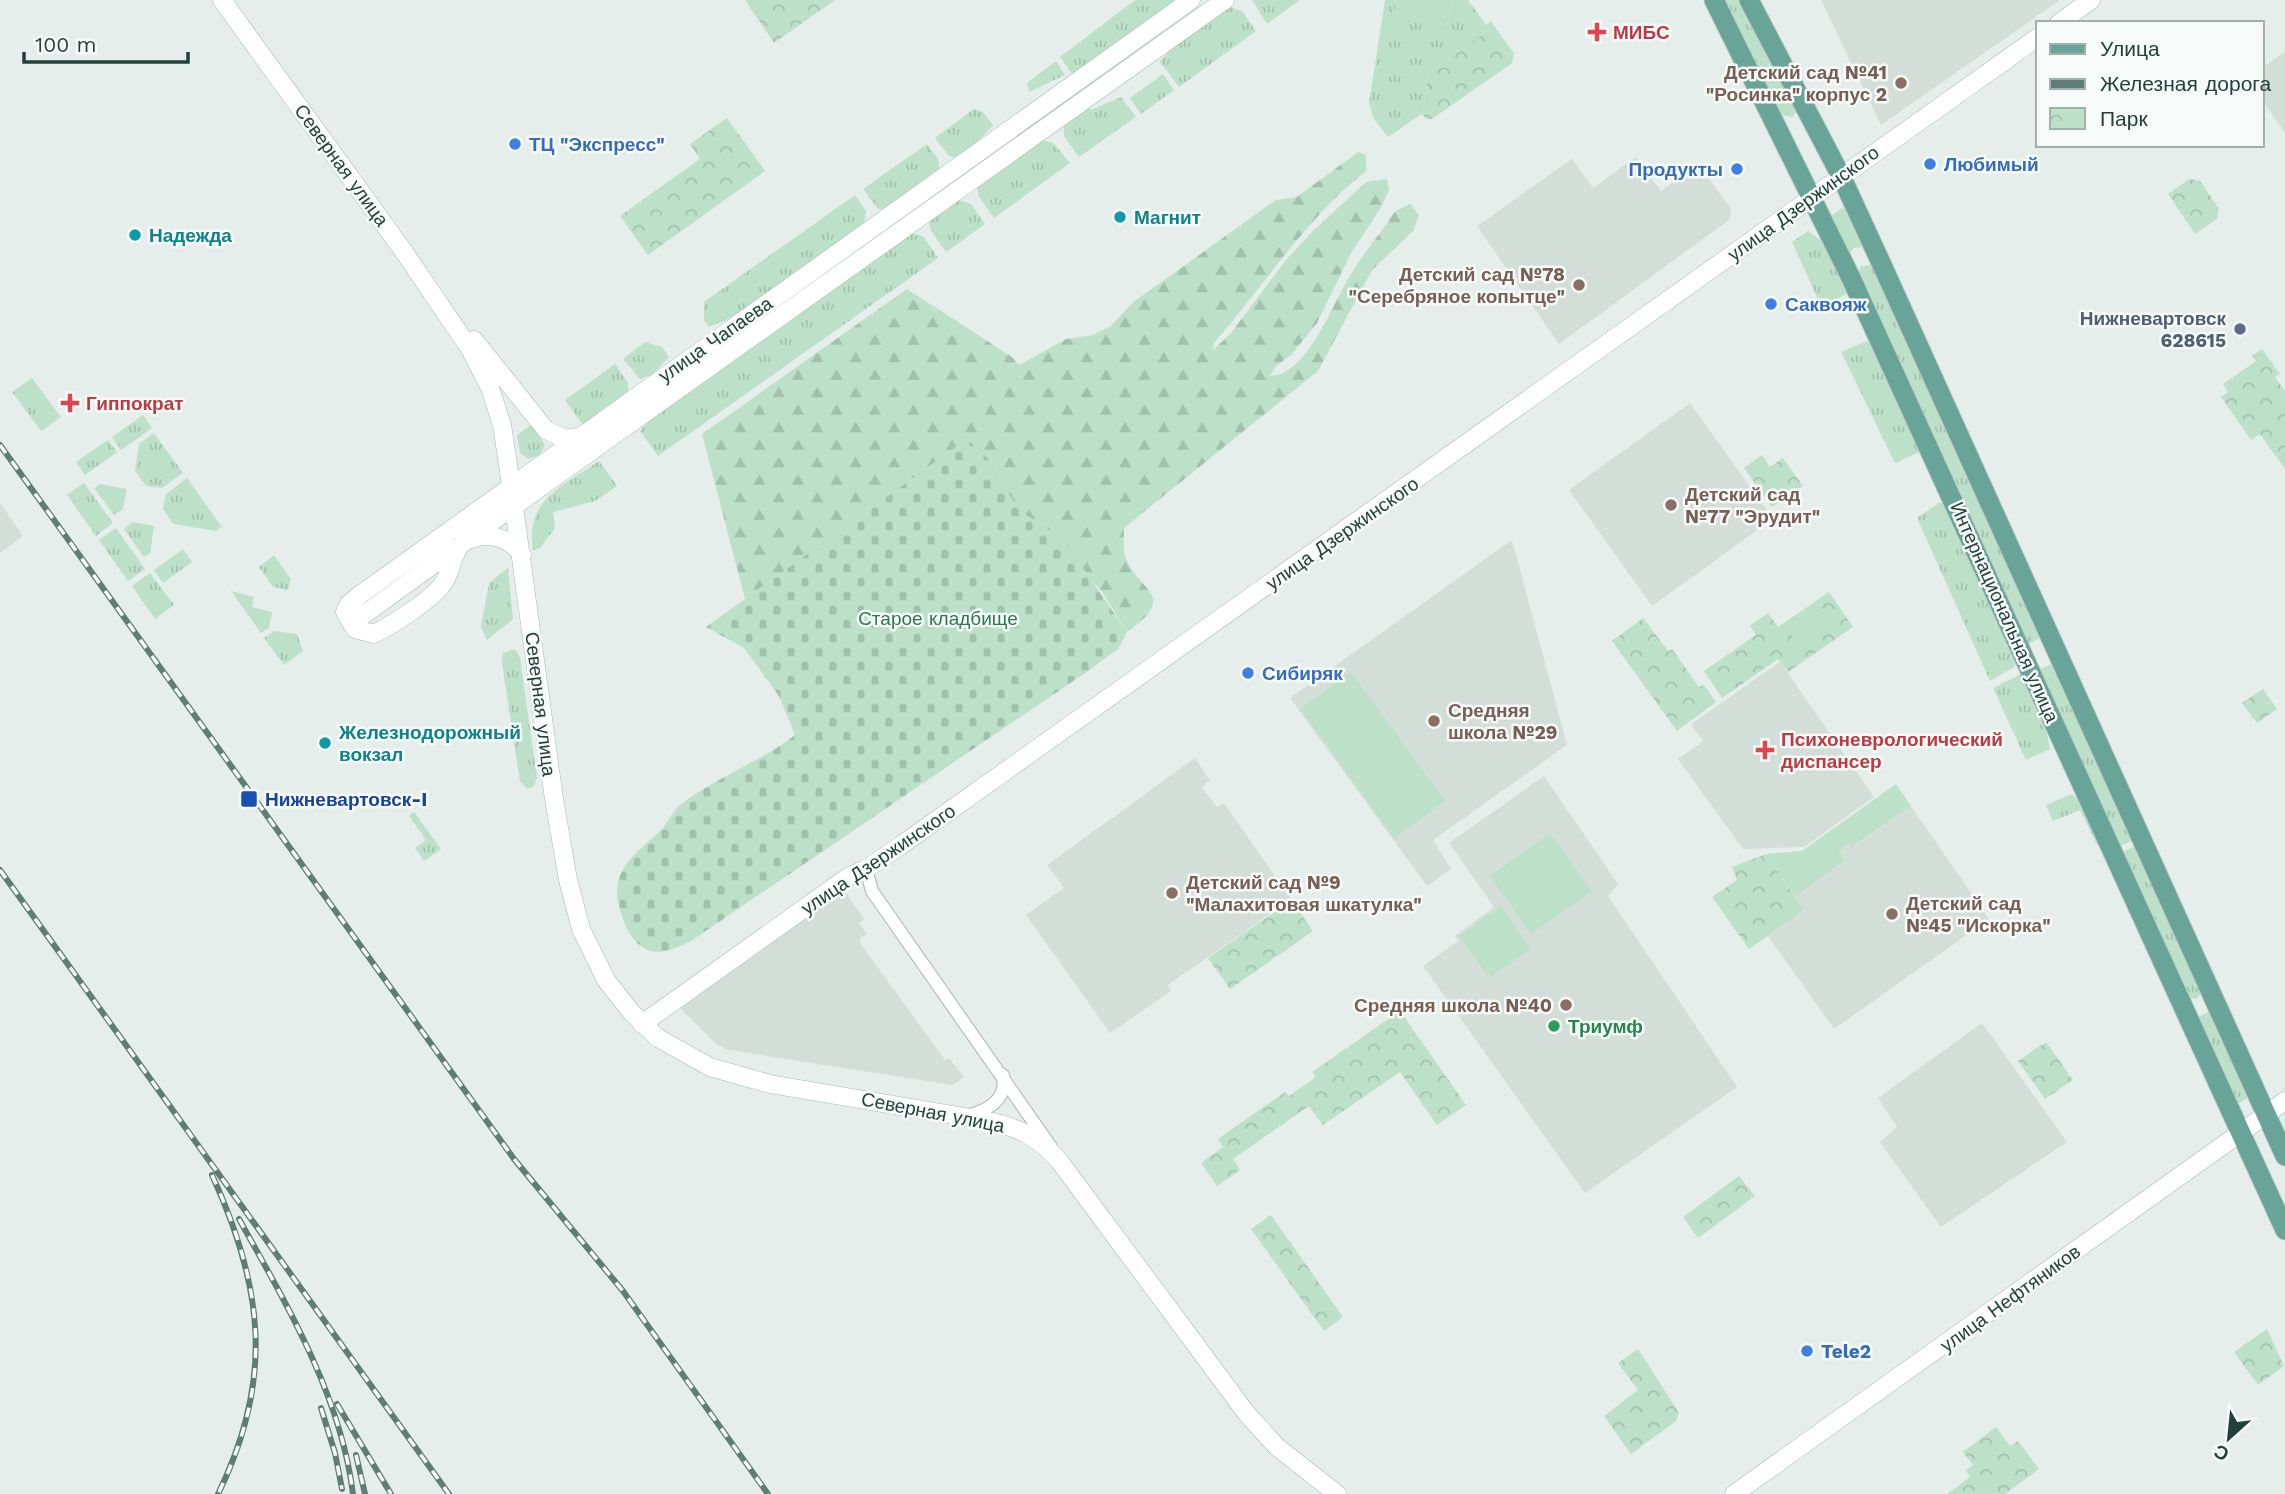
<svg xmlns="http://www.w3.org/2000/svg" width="2285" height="1494" font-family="'Work Sans',sans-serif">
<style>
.built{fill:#d3ded9}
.grass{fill:url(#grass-tufts)}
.forest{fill:url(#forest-firs)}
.cemetery{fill:url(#cemetery-stones)}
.park{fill:url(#park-crowns)}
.garden{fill:#bde0c8}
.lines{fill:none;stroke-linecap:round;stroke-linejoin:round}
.street-casing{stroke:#a7b7b2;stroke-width:14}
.secondary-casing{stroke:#a3bbb3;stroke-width:19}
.primary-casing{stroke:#c1cac8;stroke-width:21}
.street{stroke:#fff;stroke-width:12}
.secondary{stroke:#fff;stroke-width:18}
.primary{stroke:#68a598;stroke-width:19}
.rail-casing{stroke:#5e7d75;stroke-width:6}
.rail{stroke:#f6faf8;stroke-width:3.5;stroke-dasharray:10;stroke-linecap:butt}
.health-dot{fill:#e0444e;stroke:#f6faf8;stroke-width:2.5}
.education-dot{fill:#8d6e63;stroke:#f6faf8;stroke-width:2.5}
.shop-dot{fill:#3f7fe0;stroke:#f6faf8;stroke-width:2.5}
.culture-dot{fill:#0f9aa8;stroke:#f6faf8;stroke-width:2.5}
.service-dot{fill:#5c6f8a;stroke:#f6faf8;stroke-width:2.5}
.transit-dot{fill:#1a4fb4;stroke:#f6faf8;stroke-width:2.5}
.leisure-dot{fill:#2e9e5b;stroke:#f6faf8;stroke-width:2.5}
.labels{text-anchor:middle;stroke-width:5;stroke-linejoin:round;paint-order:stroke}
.health-label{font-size:19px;font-weight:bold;fill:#be3a42;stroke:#f6faf8;text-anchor:start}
.education-label{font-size:19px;font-weight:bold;fill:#785e54;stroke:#f6faf8;text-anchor:start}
.shop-label{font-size:19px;font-weight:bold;fill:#366cbe;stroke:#f6faf8;text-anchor:start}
.street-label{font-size:19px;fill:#23413a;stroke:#f6faf8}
.culture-label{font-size:19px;font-weight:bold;fill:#0d838f;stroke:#f6faf8;text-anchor:start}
.service-label{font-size:19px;font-weight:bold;fill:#4e5e75;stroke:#f6faf8;text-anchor:end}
.park-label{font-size:19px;fill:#2b7a4c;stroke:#f6faf8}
.transit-label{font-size:19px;font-weight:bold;fill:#164399;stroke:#f6faf8;text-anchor:start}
.leisure-label{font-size:19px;font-weight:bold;fill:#27864d;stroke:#f6faf8;text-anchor:start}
</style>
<defs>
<pattern id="grass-tufts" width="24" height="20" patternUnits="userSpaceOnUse" patternTransform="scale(1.75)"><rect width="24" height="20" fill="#bde0c8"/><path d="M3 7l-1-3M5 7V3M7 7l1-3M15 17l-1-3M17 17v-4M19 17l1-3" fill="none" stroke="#a2c1ad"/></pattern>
<pattern id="forest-firs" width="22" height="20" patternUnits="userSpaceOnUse" patternTransform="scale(1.75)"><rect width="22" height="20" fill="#bde0c8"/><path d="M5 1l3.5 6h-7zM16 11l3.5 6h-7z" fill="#a2c1ad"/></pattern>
<pattern id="cemetery-stones" width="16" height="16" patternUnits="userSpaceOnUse" patternTransform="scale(1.75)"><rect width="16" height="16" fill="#bde0c8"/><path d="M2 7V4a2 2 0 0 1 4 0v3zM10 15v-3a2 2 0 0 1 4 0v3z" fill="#a2c1ad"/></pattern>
<pattern id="park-crowns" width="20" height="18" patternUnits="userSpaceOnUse" patternTransform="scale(1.75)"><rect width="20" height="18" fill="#bde0c8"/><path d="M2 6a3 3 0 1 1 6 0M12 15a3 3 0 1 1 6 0" fill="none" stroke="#a2c1ad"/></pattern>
</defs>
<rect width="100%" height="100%" fill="#e5eeea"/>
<path class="built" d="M1821,0H2060L1881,125Z
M2285,52V133L2262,100V68Z
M1636,157L1661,191L1692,169L1703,170L1731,209L1729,220L1559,344L1477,226L1572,159L1593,188Z
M1690,403L1773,519L1652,606L1569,490Z
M0,503L23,536L0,553Z
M1512,540L1567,745L1433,840L1451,869L1427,886L1290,698Z
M1780,662L1874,797L1804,847L1743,849L1678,759L1703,741L1691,724Z
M1195,758L1210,780L1202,787L1217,807L1224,803L1291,899L1168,985L1171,991L1110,1033L1026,915L1064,888L1047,865Z
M1544,776L1618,884L1608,896L1737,1087L1585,1193L1423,966L1458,941L1455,936L1494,907L1449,843Z
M1911,806L1989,919L1834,1029L1768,936L1804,910L1795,896L1844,860L1839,851L1850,844L1853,847Z
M844,890L864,919L859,923L867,934L860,938V943L945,1060L949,1058L964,1077L953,1085L729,1050L717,1045L680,1008Z
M1982,1023L2067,1142L1941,1227L1880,1142L1897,1127L1878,1098Z"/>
<path class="grass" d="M1135,0H1189L1073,75L1060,57Z
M1252,0H1300L1267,24Z
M1385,0H1397L1394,12L1447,25L1453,0H1468L1486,25L1491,21L1494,26L1429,72L1422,114L1388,137L1374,119L1369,103Z
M1724,0H1739L1798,108L1793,117L1782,115Z
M1230,7L1242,11L1256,31L1179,87L1160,62L1176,43Z
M1056,61L1065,75L1029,92L1027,83Z
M1163,74L1174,90L1141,114L1130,98Z
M1121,97L1136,117L1079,157L1064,136V125L1088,106L1091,110Z
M974,109L983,112L993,125C981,137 968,158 950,157L935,138Z
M1042,140L1053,143L1070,163L994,218L979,197L977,187Z
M927,144L938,159L940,169L887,209H878L863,189Z
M855,195L866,211L864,224L737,315L709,327L704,320V302Z
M956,199L971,204L985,224L946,252L931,231L929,221Z
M1847,205L1867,247L1854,248L1848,255L1831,216Z
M1808,231L1823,242L1847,294L1821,306L1792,242Z
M909,233L923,236L938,258L658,456L640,431L655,414Z
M1873,264L2042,637L2026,645L1859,277L1860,267Z
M1867,341L1885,364L1924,450L1895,463L1841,352Z
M645,342L662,347L669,357L653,374L640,379L623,359Z
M615,364L628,383V391L583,425L565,400Z
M32,378L61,417L41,431L12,392Z
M143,415L152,428L121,450L112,437Z
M532,424L545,445L540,455L529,459L520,453L517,435Z
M154,433L183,473L162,488L146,486L135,471L139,444Z
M108,440L117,452L85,475L76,462Z
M599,461L617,486L595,501L553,512L555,528L540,548L533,550C525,499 563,486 599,461Z
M187,478L222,527L216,531L173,524L163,509L166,494Z
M84,483L113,523L96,536L67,495Z
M100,484L127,489L123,509L114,515L94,488Z
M1939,503H1946L2017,661L2014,667L1990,681L1917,518Z
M133,522L154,526L150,553L144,557L124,529Z
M116,528L145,569L128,581L99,540Z
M183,549L192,562L163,583L154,570Z
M274,555L291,579L288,590L273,587L259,567Z
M508,568L513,619L487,640L481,627L489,583Z
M150,573L174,605L155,619L132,586Z
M231,591L254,597L252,607L272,612L269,628L261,633Z
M274,631L297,634L303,651L284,665L264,638Z
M511,650H516L520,658L537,778L534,786L528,789L520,782L502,663L503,653Z
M2054,663L2133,840L2119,847L2038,670Z
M2021,674L2046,730L2050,749L2026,760L1993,688Z
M2072,794C2084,806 2100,827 2097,845L2080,810L2053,821L2046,805Z
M414,812L441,849L424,861L415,848L426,840L409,816Z
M2135,846L2201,993L2197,999H2190L2121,853Z
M2211,1011L2250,1096L2235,1106L2195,1018Z"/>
<path class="forest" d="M1358,152L1366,155V171C1305,219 1264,286 1214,343L1213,350L1231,333L1286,260L1313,231L1366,182L1387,179L1389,190L1380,209L1351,253L1317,323L1291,355L1276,366L1270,376C1308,375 1333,302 1351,274C1364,252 1381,234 1394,212L1410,204L1419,215L1413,231L1372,270L1318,371L1124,528C1124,536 1123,548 1125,556C1137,592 1181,594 1127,632L1103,593L1042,524L1021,513L1001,482L993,463L967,439L745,599L702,434L907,289L1012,357L1019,365L1066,339L1093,335L1111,326L1132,303L1276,200L1297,197Z"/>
<path class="cemetery" d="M967,439L993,463L1001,482L1021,513L1042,524L1068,546L1127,632L1118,649L1088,671L691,941C674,949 657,958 641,946C629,938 624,922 620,910C608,870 636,854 661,830C668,823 672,811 680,805C716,777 759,763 795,735L779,696L744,648L706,627Z"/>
<path class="park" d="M745,0H835L774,43Z
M1494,26L1514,53L1512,63L1432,119H1426L1422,114L1429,72Z
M727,118L765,171L648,255L620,216L700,159L690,144Z
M2189,179L2200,181L2219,209L2217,219L2195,234L2168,194Z
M2262,349L2280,374L2275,377L2285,391V469L2260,434L2251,440L2221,397L2228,392L2223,384L2256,361L2252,356Z
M1762,455L1770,467L1783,458L1803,486L1772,507L1744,468Z
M1829,592L1853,627L1788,672L1778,659L1722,698L1704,671L1756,635L1750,626L1768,613L1778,627Z
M1643,618L1668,651L1672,649L1699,687L1704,685L1716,702L1677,731L1612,641Z
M2263,689L2277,709L2257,723L2242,703Z
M1766,854L1804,910L1749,949L1712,897L1737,880L1732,867Z
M1292,900L1313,931L1230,989L1208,958Z
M1400,1011L1466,1105L1437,1125L1400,1072L1323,1125L1309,1106L1233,1159L1240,1170L1217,1186L1201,1163L1223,1147L1218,1139L1285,1092L1289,1096L1316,1077L1312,1072Z
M2046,1042L2073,1080L2045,1099L2018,1061Z
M1739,1176L1755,1196L1698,1238L1683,1217Z
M1271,1215L1343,1317L1324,1331L1251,1229Z
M2267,1329L2284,1366L2258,1385L2234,1352Z
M1638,1349L1679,1413L1676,1421L1631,1454L1604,1416L1638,1390L1618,1363Z
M1996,1427L2010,1446L2018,1441L2039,1469L2005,1494H1947L1970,1477L1966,1470L1973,1465L1963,1452Z"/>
<path class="garden" d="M1397,0H1453L1447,25L1394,12Z
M1826,607L1839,625L1802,650L1789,632Z
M1351,672L1445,801L1394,838L1300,709Z
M1896,784L1911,806L1852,847L1849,844L1839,851L1845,860L1795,896L1766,854L1802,851Z
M1550,833L1592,891L1531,934L1490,876Z
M1501,906L1531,949L1489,978L1459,936Z"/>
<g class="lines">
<defs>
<path id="street" d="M866,869L872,891L1051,1147
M967,1116C988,1110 1008,1100 1003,1075"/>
<path id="secondary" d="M222,0L402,249L470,349L490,388L502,425L511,485L554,799L568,880L581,929L606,980L632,1013L658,1038L710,1067L770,1084L988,1121C1018,1127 1040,1138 1060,1162L1247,1414L1277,1447L1337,1494
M1191,0L357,597L349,604L345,612L355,629L374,634C392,625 431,600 442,585C453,572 450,553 465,541L1225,0
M2059,23L2091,0
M474,340L546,430L565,439L579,437
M471,539C491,532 510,538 522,555
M357,597L353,608L356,613L365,614L456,548
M642,1024L848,877L866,869L900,846L2038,37
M1734,1494L2285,1101"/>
<path id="primary" d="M1714,0L1851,278L2285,1230
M1749,0L1841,176L1882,265L2285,1156"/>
</defs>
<use href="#street" class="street-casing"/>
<use href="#secondary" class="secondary-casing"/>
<use href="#primary" class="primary-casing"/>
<use href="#street" class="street"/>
<use href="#secondary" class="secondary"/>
<use href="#primary" class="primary"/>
<defs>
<path id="rail" d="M0,445L514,1159L623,1291L768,1494
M0,870L449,1494
M212,1175C264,1288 274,1380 218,1494
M239,1219C287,1305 341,1396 353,1494
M337,1404L391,1494
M321,1408L335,1453L342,1489
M356,1455L365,1494"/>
</defs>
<use href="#rail" class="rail-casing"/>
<use href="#rail" class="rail"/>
</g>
<g class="health-dot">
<path d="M1593.5 21.5h7v7h7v7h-7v7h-7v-7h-7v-7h7z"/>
<path d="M66.5 392.5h7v7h7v7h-7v7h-7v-7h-7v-7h7z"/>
<path d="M1761.5 739.5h7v7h7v7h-7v7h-7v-7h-7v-7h7z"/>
</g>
<g class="education-dot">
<circle cx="1901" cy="83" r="7"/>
<circle cx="1579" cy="285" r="7"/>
<circle cx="1671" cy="505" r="7"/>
<circle cx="1434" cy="721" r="7"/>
<circle cx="1172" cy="893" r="7"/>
<circle cx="1892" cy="914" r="7"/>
<circle cx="1566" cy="1005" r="7"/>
</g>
<g class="shop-dot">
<circle cx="515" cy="144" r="7"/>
<circle cx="1930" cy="164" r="7"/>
<circle cx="1737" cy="169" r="7"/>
<circle cx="1771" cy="304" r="7"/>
<circle cx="1248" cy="673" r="7"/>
<circle cx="1807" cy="1351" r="7"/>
</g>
<g class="culture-dot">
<circle cx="1120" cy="217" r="7"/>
<circle cx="135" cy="235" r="7"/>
<circle cx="325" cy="743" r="7"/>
</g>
<circle class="service-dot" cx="2240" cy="329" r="7"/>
<rect class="transit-dot" x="240" y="790" width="18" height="18" rx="3.5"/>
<circle class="leisure-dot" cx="1554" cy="1026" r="7"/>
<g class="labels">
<g class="health-label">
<text x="1613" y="39">МИБС</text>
<text x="86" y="410">Гиппократ</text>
<text x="1781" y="746">Психоневрологический<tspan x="1781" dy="22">диспансер</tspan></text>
</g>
<g class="education-label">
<text x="1887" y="79" text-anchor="end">Детский сад №41<tspan x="1887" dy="22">"Росинка" корпус 2</tspan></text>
<text x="1565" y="281" text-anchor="end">Детский сад №78<tspan x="1565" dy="22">"Серебряное копытце"</tspan></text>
<text x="1685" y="501">Детский сад<tspan x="1685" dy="22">№77 "Эрудит"</tspan></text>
<text x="1448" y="717">Средняя<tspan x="1448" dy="22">школа №29</tspan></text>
<text x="1186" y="889">Детский сад №9<tspan x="1186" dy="22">"Малахитовая шкатулка"</tspan></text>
<text x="1906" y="910">Детский сад<tspan x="1906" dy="22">№45 "Искорка"</tspan></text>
<text x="1552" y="1012" text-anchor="end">Средняя школа №40</text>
</g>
<g class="shop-label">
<text x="529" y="151">ТЦ "Экспресс"</text>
<text x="1944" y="171">Любимый</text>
<text x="1723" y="176" text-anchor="end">Продукты</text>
<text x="1785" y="311">Саквояж</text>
<text x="1262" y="680">Сибиряк</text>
<text x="1821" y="1358">Tele2</text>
</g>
<g class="street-label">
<text transform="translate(342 165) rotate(54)" y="7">Северная улица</text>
<text transform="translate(1803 203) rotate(-36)" y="7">улица Дзержинского</text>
<text transform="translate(715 339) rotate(-35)" y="7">улица Чапаева</text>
<text transform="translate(1342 533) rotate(-35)" y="7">улица Дзержинского</text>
<text transform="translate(2005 612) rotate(66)" y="7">Интернациональная улица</text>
<text transform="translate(541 704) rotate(83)" y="7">Северная улица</text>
<text transform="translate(878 859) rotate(-34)" y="7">улица Дзержинского</text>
<text transform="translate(933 1112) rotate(11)" y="7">Северная улица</text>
<text transform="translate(2010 1298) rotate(-36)" y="7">улица Нефтяников</text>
</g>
<g class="culture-label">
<text x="1134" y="224">Магнит</text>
<text x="149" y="242">Надежда</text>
<text x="339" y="739">Железнодорожный<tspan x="339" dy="22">вокзал</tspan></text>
</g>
<g class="service-label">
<text x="2226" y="325">Нижневартовск<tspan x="2226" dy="22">628615</tspan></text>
</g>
<g class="park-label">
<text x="938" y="625">Старое кладбище</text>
</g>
<g class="transit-label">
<text x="265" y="806">Нижневартовск-I</text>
</g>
<g class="leisure-label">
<text x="1568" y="1033">Триумф</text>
</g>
</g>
<rect x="2036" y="21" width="228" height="126" fill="#f6faf8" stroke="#a2b0ac" stroke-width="2"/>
<rect x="2050" y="44" width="35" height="10" fill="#68a598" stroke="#a2b0ac" stroke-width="2"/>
<text x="2100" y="56" font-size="21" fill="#23413a">Улица</text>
<rect x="2050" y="79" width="35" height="10" fill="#5e7d75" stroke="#a2b0ac" stroke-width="2"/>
<text x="2100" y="91" font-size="21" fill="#23413a">Железная дорога</text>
<rect x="2050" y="108" width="35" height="21" fill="url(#park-crowns)" stroke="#a2b0ac" stroke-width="2"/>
<text x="2100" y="126" font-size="21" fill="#23413a">Парк</text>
<g transform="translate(2229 1438) rotate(207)" stroke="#f6faf8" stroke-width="5" paint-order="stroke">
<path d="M0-5L12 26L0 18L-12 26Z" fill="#23413a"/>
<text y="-10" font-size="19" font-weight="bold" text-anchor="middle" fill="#23413a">С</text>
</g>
<path d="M24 52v10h164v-10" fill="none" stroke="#23413a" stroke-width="3.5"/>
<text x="35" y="52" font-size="21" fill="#23413a" stroke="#f6faf8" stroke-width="5" paint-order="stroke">100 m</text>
</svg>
